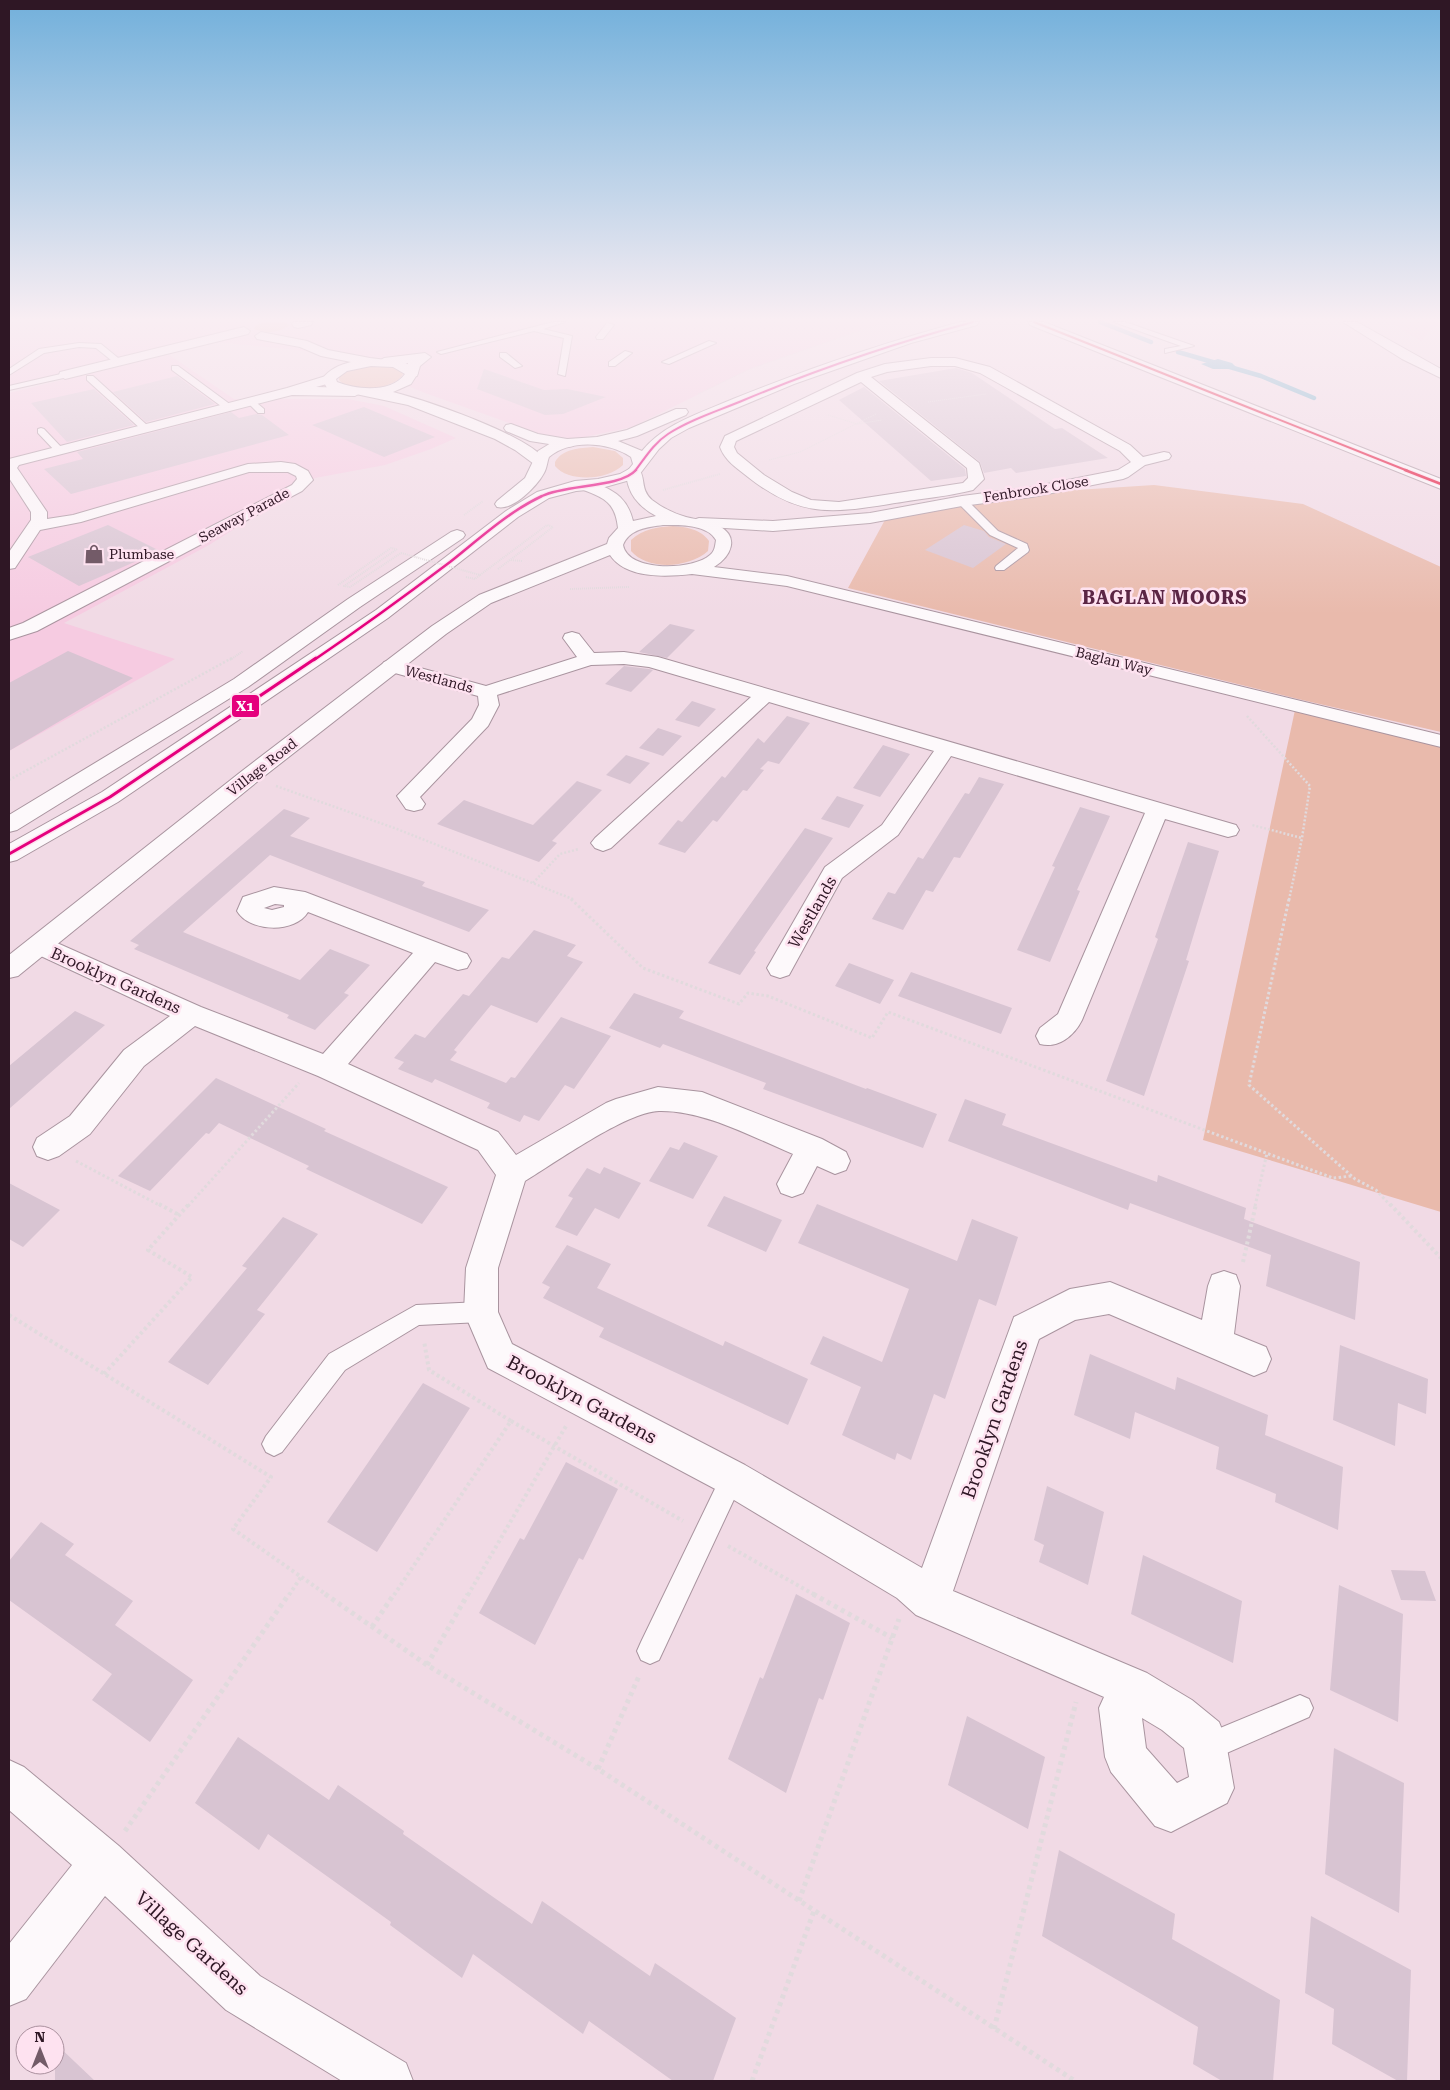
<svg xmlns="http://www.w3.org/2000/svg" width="1450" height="2090" font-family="'Roboto Serif',serif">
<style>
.built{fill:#f6cbe1}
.green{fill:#e9baac}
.water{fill:#61a9c7}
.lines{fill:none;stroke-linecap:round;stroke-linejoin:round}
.stream{stroke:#61a9c7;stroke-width:4.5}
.building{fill:#d8c4d2}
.lane-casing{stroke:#a9949f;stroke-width:2}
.street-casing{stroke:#a9949f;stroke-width:2}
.secondary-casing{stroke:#a9949f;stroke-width:2}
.primary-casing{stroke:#a9949f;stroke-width:2}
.highway-casing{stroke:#a9949f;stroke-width:2}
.path-far5{stroke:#e1dadd;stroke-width:1;stroke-dasharray:1 1;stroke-linecap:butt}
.path-far4{stroke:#e1dadd;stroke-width:2;stroke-dasharray:1 1;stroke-linecap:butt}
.path-far3{stroke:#e1dadd;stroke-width:2.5;stroke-dasharray:2 2;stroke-linecap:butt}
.path-far2{stroke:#e1dadd;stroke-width:3;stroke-dasharray:2.5 2.5;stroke-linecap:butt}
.path-far1{stroke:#e1dadd;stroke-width:4;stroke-dasharray:3 3;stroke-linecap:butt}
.path{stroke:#e1dadd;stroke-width:5;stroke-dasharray:4 4;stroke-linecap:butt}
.lane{fill:#fdf9fb;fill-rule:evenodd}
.street{fill:#fdf9fb;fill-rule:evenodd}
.secondary{fill:#fdf9fb;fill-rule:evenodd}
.primary{fill:#fdf9fb;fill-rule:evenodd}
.highway{fill:#fdf9fb;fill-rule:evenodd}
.path-bridge{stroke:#e1dadd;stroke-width:2;stroke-dasharray:1 1;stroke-linecap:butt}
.bus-1-far1-casing{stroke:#fee2f0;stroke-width:4}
.bus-1-casing{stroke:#fee2f0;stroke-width:5}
.bus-2-far2-casing{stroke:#fee2f0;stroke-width:4}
.bus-2-far1-casing{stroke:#fee2f0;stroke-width:5}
.bus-2-casing{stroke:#fee2f0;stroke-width:6}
.bus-1-far1{stroke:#e4002b;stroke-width:2}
.bus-1{stroke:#e4002b;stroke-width:2.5}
.bus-2-far2{stroke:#e5007d;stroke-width:2}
.bus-2-far1{stroke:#e5007d;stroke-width:2.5}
.bus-2{stroke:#e5007d;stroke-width:3}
.labels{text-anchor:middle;stroke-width:5;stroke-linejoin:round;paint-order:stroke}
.far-street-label{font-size:14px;fill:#2f1725;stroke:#fee2f0}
.far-poi-label{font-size:14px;fill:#2f1725;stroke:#fee2f0;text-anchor:start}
.street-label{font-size:16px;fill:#2f1725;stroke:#fee2f0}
.far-district-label{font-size:18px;font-weight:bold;letter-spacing:1px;fill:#5c2645;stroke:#fee2f0}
.near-street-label{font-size:19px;fill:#2f1725;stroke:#fee2f0}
.line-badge{stroke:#fee2f0;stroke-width:2}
.badge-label{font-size:14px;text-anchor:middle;font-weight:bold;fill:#fff}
</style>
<rect width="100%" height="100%" fill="#f1dae5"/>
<path class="built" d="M9,322H885L750,369L632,427L575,439L540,434L425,393L325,353L206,341L9,390Z
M1389,322H1441V326L1432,328L1421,341Z
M168,354L234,399H348L384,406L456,438L431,449L385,465L315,478L209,545L64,623L175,659L9,751V393Z"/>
<path class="green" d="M266,322H284L289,325C280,333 264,334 254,329L256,325Z
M371,365L393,367L402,371L403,374C395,390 349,394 339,380V376L348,370Z
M593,447L615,451L623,458V465C608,480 569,483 555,466V462C562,449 580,448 593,447Z
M1154,485L1303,504L1441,567V732L1298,699L848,588L886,518L1030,493Z
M673,526C686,527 701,529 709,541L708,551C689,568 648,571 631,551V540C643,529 657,527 673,526Z
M1295,710L1441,746V1212L1203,1140Z"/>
<path class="water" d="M1218,359L1232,363L1238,369H1213L1201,364Z"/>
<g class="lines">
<path class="stream" d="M1100,322L1151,342
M1178,352L1261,376L1314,398"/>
</g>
<path class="building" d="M956,368L972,373L1055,429L1062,428L1108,458L1016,473L1011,468L984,473L980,462L879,381Z
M484,369L544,390L567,389L606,397L563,414L545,415L477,389Z
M177,376L215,404L146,422L113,392Z
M864,387L965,469L966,476L931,481L839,400Z
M94,389L134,425L67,442L31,403Z
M364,407L435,437L384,457L312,425Z
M231,412L239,418L256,414L262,415L289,435L71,494L44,469L83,459L77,452Z
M108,525L160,551L79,586L28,557Z
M964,525L984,531L989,537L1006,544L973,568L925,550Z
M670,624L695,630L667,658L639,652Z
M68,651L133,678L9,751V683Z
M624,666L649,669L653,670L631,692L605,684Z
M692,701L716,709L699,727L675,720Z
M787,716L810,723L779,764L768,761L760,769L764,770L747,791L743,790L717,822L713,820L685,853L658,844L678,820L682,822L722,776L725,778L758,738L764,743Z
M658,728L682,736L663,756L639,748Z
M883,745L910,754L880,797L853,788Z
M626,755L650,763L630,784L606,775Z
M979,777L1004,784L960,858L954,857L933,892L926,890L903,930L872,919L888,892L895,894L918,857L923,859L965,793L969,794Z
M577,781L602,790L552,841L557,843L539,862L437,824L464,800L533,825Z
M837,796L864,805L849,828L821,819Z
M1080,807L1110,816L1077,890L1080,891L1050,962L1017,950L1055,867L1052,866Z
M284,809L310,818L290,836L425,882L422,886L489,910L469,932L270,855L183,932L300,980L330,949L370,965L344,993L349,995L315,1030L287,1018L289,1015L134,949L139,945L130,941Z
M805,828L833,838L754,951L756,952L740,975L708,963Z
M1188,842L1219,851L1186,960L1189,961L1144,1096L1106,1081L1158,939L1155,937Z
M534,930L576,945L567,956L583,962L537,1023L491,1005L454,1050L457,1052L450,1060L506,1083L511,1077L515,1078L561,1017L611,1036L574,1089L565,1085L539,1121L524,1115L520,1122L487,1108L490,1103L435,1079L432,1083L398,1069L404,1062L394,1058L415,1034L425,1038L463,994L469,996L502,957L509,959Z
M849,963L894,980L880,1004L835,986Z
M911,972L1012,1008L1001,1034L898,996Z
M634,993L684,1011L679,1018L866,1089L867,1088L937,1114L923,1148L763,1089L766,1083L663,1044L660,1048L609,1028Z
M75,1011L105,1025L9,1109V1066Z
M216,1078L326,1129L324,1131L448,1187L422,1224L306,1169L309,1166L219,1123L209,1134L206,1133L150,1191L118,1176Z
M965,1099L1006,1114L1002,1125L1157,1182L1158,1175L1246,1208L1244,1219L1360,1262L1355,1320L1266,1286L1271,1255L1130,1203L1128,1210L948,1141Z
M684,1142L718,1156L693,1199L649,1181L670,1147L679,1150Z
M604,1167L641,1183L619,1219L595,1208L577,1236L555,1227L573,1198L568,1196L587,1168L600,1174Z
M9,1183L60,1210L23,1247L9,1239Z
M724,1196L782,1220L766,1252L707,1226Z
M817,1204L957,1261L972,1219L1018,1237L996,1306L979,1299L945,1399L934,1394L911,1460L897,1453L895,1460L842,1435L861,1387L810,1364L823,1336L882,1362L909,1289L798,1243Z
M283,1217L318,1234L257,1310L265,1314L208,1385L168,1362L247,1268L242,1266Z
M567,1245L611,1264L597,1288L723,1346L725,1341L808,1379L788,1425L599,1337L604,1328L543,1298L550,1287L542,1283Z
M1340,1345L1428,1379L1426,1414L1398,1403L1395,1446L1333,1420Z
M1090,1354L1175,1390L1177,1377L1268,1415L1265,1435L1343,1467L1338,1530L1275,1502L1276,1494L1216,1469L1219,1447L1135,1412L1130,1439L1074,1415Z
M423,1383L470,1408L377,1552L327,1522Z
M566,1462L618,1489L583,1560L579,1558L535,1645L479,1613L520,1538L524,1540Z
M1047,1486L1104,1512L1088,1585L1039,1562L1044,1545L1034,1540Z
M41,1522L74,1544L65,1555L133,1601L115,1625L193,1680L150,1742L92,1700L112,1674L9,1600V1561Z
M1143,1555L1242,1601L1233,1663L1131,1614Z
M1391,1570L1425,1571L1436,1601L1401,1600Z
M1339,1585L1403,1614L1398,1722L1330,1690Z
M796,1594L850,1623L823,1700L819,1698L786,1793L728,1759L760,1677L763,1679Z
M967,1716L1045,1757L1028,1829L948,1785Z
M238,1737L329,1800L338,1785L404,1831L403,1834L532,1924L542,1901L650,1976L655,1963L736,2018L713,2081H673L589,2021L583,2034L473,1954L462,1978L390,1925L391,1922L268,1834L259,1850L195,1803Z
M1334,1748L1404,1783L1399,1913L1325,1874Z
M1059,1850L1175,1914L1172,1939L1280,2000L1273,2081H1222L1193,2064L1198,2027L1042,1936Z
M1311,1916L1411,1970L1407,2081H1398L1332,2044L1334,2009L1305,1993Z
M55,2043L95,2081H55Z"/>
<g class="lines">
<defs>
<path id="lane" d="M553,322H565L543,329L572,336L565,376L558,374L564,338L534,331L441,354L437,352Z
M1114,322H1125L1194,346L1165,353V349L1181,346Z
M607,323L614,325L603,339H597L596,337Z
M709,341L716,343L669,364L662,362Z
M79,343L101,344L123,362L116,364L96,348L79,347L44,353L9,375V369L39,349Z
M625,351L632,353L615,366H609V362Z
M500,353H506L522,366L515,368L500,357Z
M172,366H178L231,405V409H225L172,370Z
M65,373H68V377L9,390V386Z
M87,376H93L148,426V430H142L87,380Z
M251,398L264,409V413H258L248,403L247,401Z
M41,428L44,429L62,448V452H56L38,433V429Z
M962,498L966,499L998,531L1027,544L1029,550L1028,552L1004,570H996L995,568L996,566L1018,548L990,535L958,503V499Z
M481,1302L488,1305L492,1312L488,1319L481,1322L419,1325L345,1370L282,1452L274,1456L266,1452L262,1444L266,1436L329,1354L416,1305Z
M732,1466L740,1470L744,1478L659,1660L650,1664L641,1660L637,1651L641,1642L724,1470Z
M1300,1695L1309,1699L1313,1708L1309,1717L1206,1762L1196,1758L1192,1748L1196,1738Z"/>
<path id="street" d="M294,322H313L311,325L298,328L294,327L292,324Z
M244,327L250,331L248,334L65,379L59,375L60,372Z
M425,353L431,357L420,366L417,376L412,377L406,373L408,363L384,366L378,362L384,358Z
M931,358H955L990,367L1130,445L1143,457L1164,452L1169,453L1171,456L1169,459L1145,465L1128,477L1123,479L1032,497L962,506L870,523L773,531L693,526L691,523L693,520L699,518L773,521L870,513L962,496L1032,487L1118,470L1131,462L1120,451L980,373L955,366H931L887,372L871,377L979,463L984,479L973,490C950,496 926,498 902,502C837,512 804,521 748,477C737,468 725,461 720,447L725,436L857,373L885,364ZM861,382L967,468L968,478L963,483L839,502L811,500L792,492L764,475L737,453L734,447L736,441Z
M329,375L336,379L334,382L316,387L355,388L362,392L355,396L292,395L19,465L17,468L47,512V519L73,515L248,464L281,462L295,464L308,471L313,480L302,491L37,631L9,640V628L23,623L292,485L297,479L296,476L288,472H249L81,522L40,530L15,568L9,569V552L31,520V512L9,478V459L287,388Z
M572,632L579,634L594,653L624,652L658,657L1236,825L1239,830L1236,835L1228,837L1165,819L1082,1020C1074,1036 1058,1049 1040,1044L1036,1036L1040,1028L1058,1014L1145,813L951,756L898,835L842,878L789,975L780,978L771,975L767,968L825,867L882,825L934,751L769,702L611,848L603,851L595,848L591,843L595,838L751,697L649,667L624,664L591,665L497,695L499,705L488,726L420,797L425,804L422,809L414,811L406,809L397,796L472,719L479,705L478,696L384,670L381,666L384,662L391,660L486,686L577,657L563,638L565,634Z
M274,887L305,892L467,954L471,961L467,968L458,970L435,962L348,1064L498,1132L516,1155L606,1103L616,1099L658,1087L702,1092L712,1096L822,1139L846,1152L850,1161L846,1170L835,1174L817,1166L803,1193L792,1197L781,1193L777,1184L793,1154C752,1137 704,1110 659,1111C626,1112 555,1163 525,1181L498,1268V1312L512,1344L745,1465L922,1568L1014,1317L1070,1289L1110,1282L1202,1320L1208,1286L1212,1275L1224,1271L1236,1275L1240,1286L1234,1334L1266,1347L1271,1359L1266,1371L1254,1376L1109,1314L1075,1320L1039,1339L953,1591L1147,1673L1192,1700L1219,1722L1225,1737L1234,1788L1227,1803L1171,1832L1155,1826L1111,1772L1105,1757L1099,1708L1104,1697L916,1615L897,1598L719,1491L488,1368L464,1312L466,1268L496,1175L478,1150L318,1076L195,1026L144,1066L90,1134L59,1156L48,1160L37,1156L33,1147L37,1138L70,1116L124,1050L170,1016L30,951L26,945L30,939L39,936L48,939L201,1007L323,1054L413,953L308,912C295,934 249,932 237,911L243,897ZM275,904L284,905V907L272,910L264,908ZM1142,1718L1162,1730L1184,1748L1189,1777L1177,1783L1146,1748Z
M9,1760L24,1767L119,1846L260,1976L406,2063L413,2081H342L226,2010L105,1896L26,1999L9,2006V1944L72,1865L9,1810Z"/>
<path id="secondary" d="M261,332L307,341L328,350L370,358L403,362L412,366L418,373L411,384L393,392C425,400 529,435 546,461L544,464H534L515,450L495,439L408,405L327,388L322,379C330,369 339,365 351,362L321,356L300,347L257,339L255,336ZM371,366L393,367L405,374C392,393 357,390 337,382L336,379L347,371Z
M511,424L538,434L573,440L575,443L573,446L568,447L530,441L506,431L504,428L506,425Z
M634,467L639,469C646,479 640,489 652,500C661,507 675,514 686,517C697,520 709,520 719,526C740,537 731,557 714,567L787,576L1441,735V747L787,586L692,574C666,577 626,579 610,555L491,603L446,634L258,781L18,976L9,978V955L242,771L432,626L479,595L607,544L609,538L618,528C615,500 602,497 578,488L575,485L578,482C585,480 590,482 597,484C616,491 628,500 633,521L656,516C638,506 627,493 626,472L629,469ZM663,525C679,525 707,524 716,540C715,546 715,551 710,555C694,570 628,573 623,545C629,529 648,527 663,525Z"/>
<path id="primary" d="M960,322H979L977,325L911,343L794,384L689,428L671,438L659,449L639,475L630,480L598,489L576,491L549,498L518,517L388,618L118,802L17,860L9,862V844L102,792L376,610L506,511L537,492L575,481L598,479L620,474L629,469L633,464L631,457C608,442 571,439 549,457C547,462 547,468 544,473C537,486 513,511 497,507L495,504L497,501L525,478L538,451L551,443L567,439L597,437L627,430L676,409H686L688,412L686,415L637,436L618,441L642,451C665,423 701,413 733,399C807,369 883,343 960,322Z
M457,530L463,532L465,535L463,538L360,607L248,687L17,830L9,832V815L234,679L348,599L451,532Z"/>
<path id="highway" d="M1028,322H1044L1441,479V489L1030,325Z
M1343,322H1357L1441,369V378L1402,359Z"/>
</defs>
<use href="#lane" class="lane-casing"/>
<use href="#street" class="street-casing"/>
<use href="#secondary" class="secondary-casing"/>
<use href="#primary" class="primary-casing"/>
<use href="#highway" class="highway-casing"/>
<path class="path-far5" d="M698,394L750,369L885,322
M928,402L986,394
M828,415L857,424L882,420
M769,460L800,452L876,414"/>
<path class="path-far4" d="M663,490L720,474
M464,515L483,501
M498,569L510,560L522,561
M466,577L475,579L480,575
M338,585L391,548L395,549
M570,589L629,587
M230,660L243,651"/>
<path class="path-far3" d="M1247,716L1310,786L1302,838L1252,825
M9,780L232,658
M276,786L397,829L575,900
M533,883L560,854L579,849
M1289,900L1302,838"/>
<path class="path-far2" d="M571,899L643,968L739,1004L748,993L768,996L872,1038L888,1012L1333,1178L1352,1176
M1289,899L1249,1085L1355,1179L1376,1190L1391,1206
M76,1161L161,1206
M188,1206L299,1083
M1255,1206L1267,1153"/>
<path class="path-far1" d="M159,1204L179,1215
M1390,1204L1441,1258
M1243,1262L1256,1204
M9,1315L271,1477L233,1529L327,1595
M104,1374L192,1277L148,1250L189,1204
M511,1421L683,1521
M728,1546L815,1595
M289,1595L301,1577
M394,1595L511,1421L429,1370L424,1341
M468,1595L566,1426"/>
<path class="path" d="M325,1594L427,1665L598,1769L1075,2081
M813,1594L892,1638
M372,1627L394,1594
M427,1665L468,1594
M598,1769L639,1676
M125,1831L289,1594
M799,1901L899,1619
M994,2029L1076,1702
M752,2081L814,1911"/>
<use href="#lane" class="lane"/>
<use href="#street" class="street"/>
<use href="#secondary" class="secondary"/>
<use href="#primary" class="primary"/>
<use href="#highway" class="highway"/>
<path class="path-bridge" d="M397,549L344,586L350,587L401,553L480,575L547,525L553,527L510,560"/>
<defs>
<path id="bus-1-far1" d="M1034,322L1408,471"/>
<path id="bus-1" d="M1405,470L1441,484"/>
<path id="bus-2-far2" d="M635,471C645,458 654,443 668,434C691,419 718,411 744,400C818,369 895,343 973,322"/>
<path id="bus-2-far1" d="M314,660C361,628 405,596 450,562C479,539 508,512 542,496C566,484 620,488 636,470"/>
<path id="bus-2" d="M9,854L110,797L316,658"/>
</defs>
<use href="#bus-1-far1" class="bus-1-far1-casing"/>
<use href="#bus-1" class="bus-1-casing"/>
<use href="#bus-2-far2" class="bus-2-far2-casing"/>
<use href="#bus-2-far1" class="bus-2-far1-casing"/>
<use href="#bus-2" class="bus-2-casing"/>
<use href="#bus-1-far1" class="bus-1-far1"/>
<use href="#bus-1" class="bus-1"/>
<use href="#bus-2-far2" class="bus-2-far2"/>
<use href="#bus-2-far1" class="bus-2-far1"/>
<use href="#bus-2" class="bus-2"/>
</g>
<linearGradient id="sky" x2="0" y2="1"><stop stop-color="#72b0db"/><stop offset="0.52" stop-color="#f9eef3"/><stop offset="1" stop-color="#f9eef3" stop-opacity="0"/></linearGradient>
<rect width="1450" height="614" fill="url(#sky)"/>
<defs>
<symbol id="shop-bare" viewBox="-9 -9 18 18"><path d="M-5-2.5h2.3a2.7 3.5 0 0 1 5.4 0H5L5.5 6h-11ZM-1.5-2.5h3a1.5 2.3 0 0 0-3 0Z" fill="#735b68" stroke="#fee2f0" stroke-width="2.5" paint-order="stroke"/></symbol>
</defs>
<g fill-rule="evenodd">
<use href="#shop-bare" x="80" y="540" width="28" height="28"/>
</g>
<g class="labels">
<g class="far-street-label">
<text transform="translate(1036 489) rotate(-9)" y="5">Fenbrook Close</text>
<text transform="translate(244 515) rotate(-28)" y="5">Seaway Parade</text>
<text transform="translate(1114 661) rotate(14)" y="5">Baglan Way</text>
<text transform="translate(439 679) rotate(15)" y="5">Westlands</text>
<text transform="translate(262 767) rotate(-38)" y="5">Village Road</text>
</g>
<g class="far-poi-label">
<text x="109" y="559">Plumbase</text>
</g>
<g class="street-label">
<text transform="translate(812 912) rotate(-60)" y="6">Westlands</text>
<text transform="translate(116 980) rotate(24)" y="6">Brooklyn Gardens</text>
</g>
<g class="far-district-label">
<text x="1165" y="604">BAGLAN MOORS</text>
</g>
<g class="near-street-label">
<text transform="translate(582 1399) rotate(28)" y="7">Brooklyn Gardens</text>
<text transform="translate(994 1419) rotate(-71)" y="7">Brooklyn Gardens</text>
<text transform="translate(192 1943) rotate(42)" y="7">Village Gardens</text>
</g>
</g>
<rect class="line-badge" x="231" y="694" width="29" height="24" rx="5" fill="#e5007d"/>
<g class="badge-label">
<text x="245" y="711">X1</text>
</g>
<rect width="1450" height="2090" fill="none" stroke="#2f1725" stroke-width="20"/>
<g transform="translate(40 2050)"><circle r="24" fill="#fee2f0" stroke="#ab919f"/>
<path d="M0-4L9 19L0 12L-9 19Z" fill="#735b68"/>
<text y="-8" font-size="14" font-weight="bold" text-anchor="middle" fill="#2f1725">N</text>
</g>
</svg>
